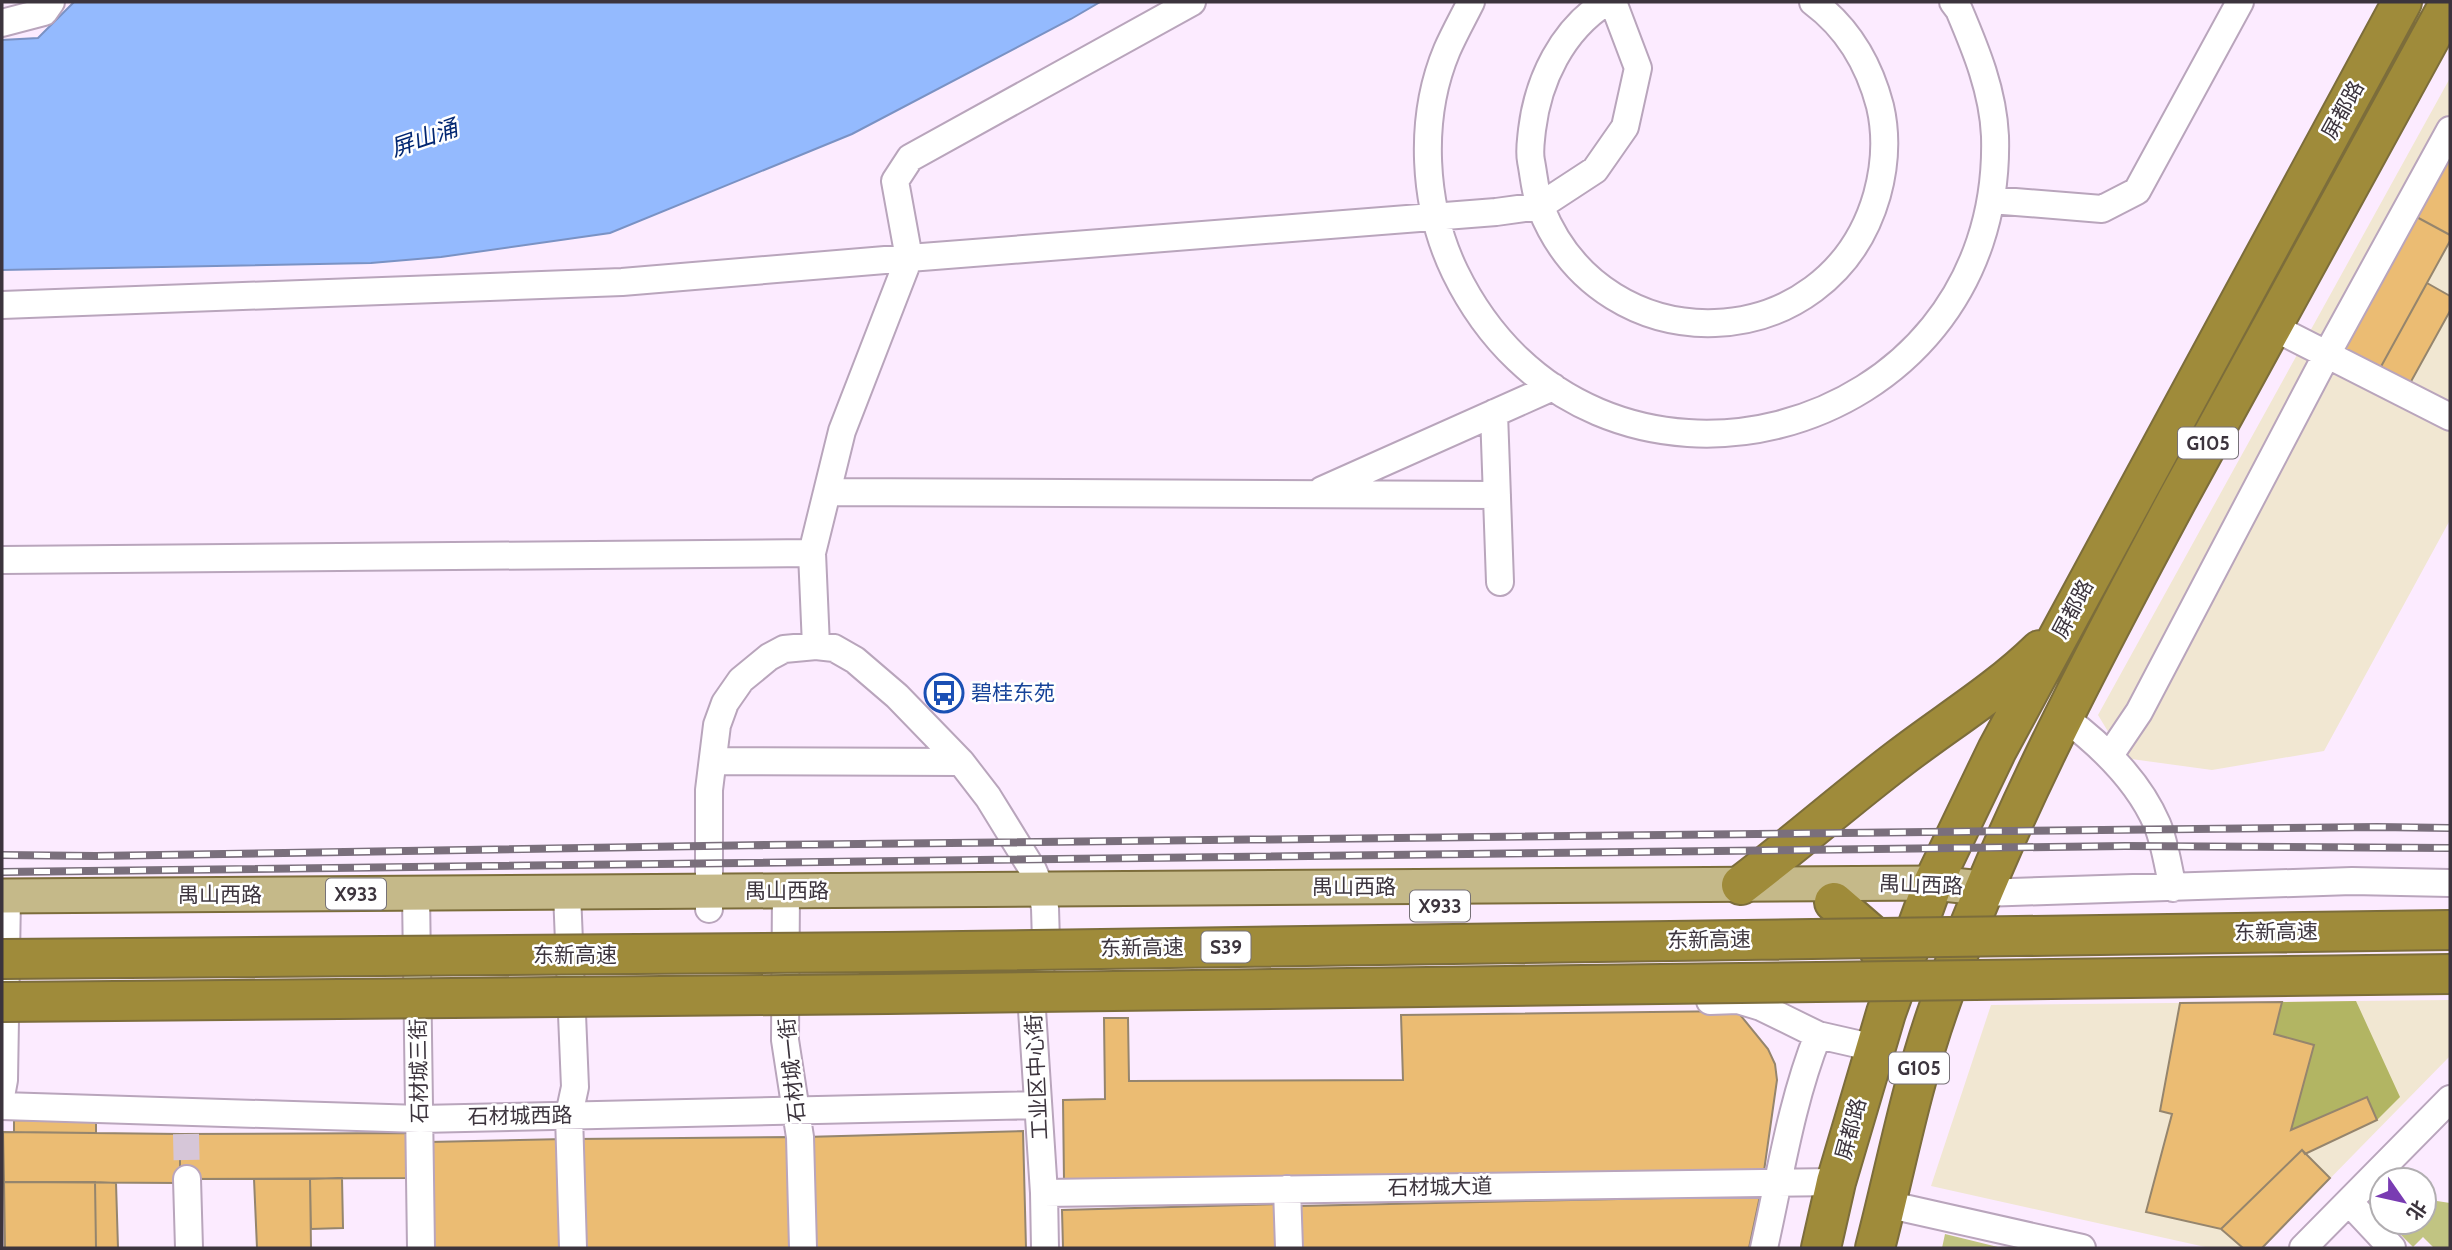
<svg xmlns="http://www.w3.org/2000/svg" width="2452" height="1250" font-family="Cabin,'Noto Sans SC',sans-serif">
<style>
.industrial{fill:#f1e7d2}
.green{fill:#c1c482}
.forest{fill:#b2b563}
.water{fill:#94bafe;stroke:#7a92c4;stroke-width:2}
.building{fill:#ebbc73;stroke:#95856d;stroke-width:2}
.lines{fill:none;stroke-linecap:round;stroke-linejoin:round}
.minor-tunnel{stroke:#d6c6d8;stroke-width:26;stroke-dasharray:26 13;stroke-linecap:butt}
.minor-casing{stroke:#b9a5bc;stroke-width:30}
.major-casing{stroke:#7c6d3b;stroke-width:37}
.highway-casing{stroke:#7c6d3b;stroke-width:42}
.minor{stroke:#fff;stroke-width:26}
.major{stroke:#c5b989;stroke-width:33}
.highway{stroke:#9f8b3a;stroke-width:38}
.rail-casing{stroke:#7a6f7c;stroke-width:8}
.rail{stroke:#fff;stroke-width:5;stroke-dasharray:16;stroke-linecap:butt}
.highway-bridge-casing{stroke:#7c6d3b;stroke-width:42;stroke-linecap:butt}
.highway-bridge{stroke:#9f8b3a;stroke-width:38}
.labels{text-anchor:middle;stroke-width:5;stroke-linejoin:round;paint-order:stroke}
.shield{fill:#fff;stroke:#767177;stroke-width:2}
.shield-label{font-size:19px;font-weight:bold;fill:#3c343d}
.street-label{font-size:21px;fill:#3c343d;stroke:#fff}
.transit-label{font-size:21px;fill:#164399;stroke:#fff;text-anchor:start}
.water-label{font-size:23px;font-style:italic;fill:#022772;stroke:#fff}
</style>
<rect width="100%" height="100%" fill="#fcebff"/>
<path class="industrial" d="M2450,78V520L2324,751L2212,770L2124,758L2098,715Z
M2450,1000V1056L2262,1248H2210L1931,1186L1991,1005Z"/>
<path class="green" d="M2437,1201L2450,1203V1248H2434L2423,1237L2413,1247L2389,1223L2424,1222V1203Z
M1945,1234L2002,1248H1942Z"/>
<path class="forest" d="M2356,1001L2400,1097L2377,1120L2366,1097L2291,1130L2314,1045L2274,1034L2282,1002Z"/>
<path class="water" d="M74,2H1100L1071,19L852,134L610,233L441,257L371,263L2,270V40L38,38Z"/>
<path class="building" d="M2450,148V235L2413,215Z
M2413,215L2450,235V241L2378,372L2338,350Z
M2427,283L2450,296V311L2408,387L2378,372Z
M2282,1002L2274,1034L2314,1045L2291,1130L2367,1097L2377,1120L2305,1154L2302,1150L2221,1229L2146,1212L2172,1114L2160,1111L2180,1003Z
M1737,1011L1768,1049L1775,1064L1777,1080L1764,1171L1064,1180L1063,1100L1105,1099L1104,1018H1128L1129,1081L1403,1080L1401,1015Z
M14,1120L96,1121V1133L14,1132Z
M1023,1131L1026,1248H808L805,1137Z
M3,1132L180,1134V1183L4,1182Z
M410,1133V1178L180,1179V1134Z
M794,1137L797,1248H579L575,1139Z
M565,1139L568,1248H430L429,1142Z
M2302,1150L2330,1178L2262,1248H2243L2221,1229Z
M342,1178L343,1228L311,1229L310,1179Z
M254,1179H310L311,1248H257Z
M4,1182H95L96,1248H5Z
M95,1182L116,1183L118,1248H96Z
M1760,1196L1749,1248H1300L1299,1206Z
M1280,1204L1281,1248H1063L1062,1210Z"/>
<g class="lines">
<path class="minor-tunnel" d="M186,1134L187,1179"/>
<defs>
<path id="minor" d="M1471,2C1463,18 1454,34 1447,50C1418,119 1423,206 1455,272C1591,551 2004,445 1995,136C1993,91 1976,50 1959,10L1953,2
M1606,2C1562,30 1538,80 1532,130C1531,140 1529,151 1531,161C1534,176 1535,194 1541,208C1604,367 1830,360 1877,195C1885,166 1887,136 1880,106C1869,64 1848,28 1813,2
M2,23L44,12L51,2
M1991,200L2102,209L2137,191L2240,2
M2,305L622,282L909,258L895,181L910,158L1192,2
M2271,326L2450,417
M1494,413L1500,582
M1322,490L1553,387
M827,492L1497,495
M2,560L812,553
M816,646L812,553L842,431L909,258L1496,212L1540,206L1595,170L1625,127L1638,68L1613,2
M2065,718C2102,746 2138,780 2157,824C2165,843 2168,867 2173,888
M2110,755L2139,712L2327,354L2450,130
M713,761L961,762
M786,891L785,1040L800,1137L803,1248
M567,893L575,1087L569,1115L573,1248
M1982,893L2352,881L2450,883
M416,894L421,1248
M709,909V790L717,725L725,703L741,680L769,657L784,649L816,646L834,648L855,660L897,696L961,762L988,797L1033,870L1041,889L1045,908L1046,942L1032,1010L1044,1193L1045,1248
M1710,1001L1738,1000L1761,1007L1818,1035L1875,1048
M2,1091L4,1080L7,896
M2,1106L420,1119L1038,1105
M187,1179L189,1248
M1287,1189L1289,1248
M1044,1193L1836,1182
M2349,1202L2392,1248
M1886,1204L2082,1248
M1764,1248C1780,1177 1791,1102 1818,1035
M2303,1248L2450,1099"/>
<path id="major" d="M2,896L1933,883L1972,887L1982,893"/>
<path id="highway" d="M1741,885C1795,844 1846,799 1900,758C1947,722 1998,691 2040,650
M1834,902L1871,934L1884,960
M1821,1248L1836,1182L1886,1013L1933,883L1997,750L2402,2
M1875,1248C1896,1167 1911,1086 1939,1007C2000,831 2089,664 2177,500C2267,333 2358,167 2450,2"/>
</defs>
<use href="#minor" class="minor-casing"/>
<use href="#major" class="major-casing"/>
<use href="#highway" class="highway-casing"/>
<use href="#minor" class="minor"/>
<use href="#major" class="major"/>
<use href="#highway" class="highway"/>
<defs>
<path id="rail" d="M2,855L96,856L767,845L2377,827L2450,828
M2,872L2125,846L2450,848"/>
</defs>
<use href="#rail" class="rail-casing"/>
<use href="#rail" class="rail"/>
<defs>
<path id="highway-bridge" d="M2,959L888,952L2450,930
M2,1002L888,994L2450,974"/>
</defs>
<use href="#highway-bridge" class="highway-bridge-casing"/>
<use href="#highway-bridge" class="highway-bridge"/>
</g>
<defs>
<symbol id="bus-ring" viewBox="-11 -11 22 22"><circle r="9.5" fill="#fff" stroke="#1a4fb4" stroke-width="1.5"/><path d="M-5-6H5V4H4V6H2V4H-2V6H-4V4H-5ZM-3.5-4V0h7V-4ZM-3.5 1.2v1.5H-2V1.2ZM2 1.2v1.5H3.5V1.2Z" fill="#1a4fb4"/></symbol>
</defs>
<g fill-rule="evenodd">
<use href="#bus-ring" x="922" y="671" width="44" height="44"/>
</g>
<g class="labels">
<g class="shield">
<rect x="2178" y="427.5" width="60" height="31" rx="5"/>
<rect x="326" y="878.5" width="60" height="31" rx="5"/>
<rect x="1410" y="890.5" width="60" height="31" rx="5"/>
<rect x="1201.5" y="931.5" width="49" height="31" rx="5"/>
<rect x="1889" y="1052.5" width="60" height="31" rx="5"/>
</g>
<g class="shield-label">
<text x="2208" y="450">G105</text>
<text x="356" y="901">X933</text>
<text x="1440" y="913">X933</text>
<text x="1226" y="954">S39</text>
<text x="1919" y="1075">G105</text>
</g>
<g class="street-label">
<text transform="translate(2343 110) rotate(-61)" y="7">屏都路</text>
<text transform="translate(2073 609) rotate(-62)" y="7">屏都路</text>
<text transform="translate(1921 885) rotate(2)" y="7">禺山西路</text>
<text x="1354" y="894">禺山西路</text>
<text x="787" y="898">禺山西路</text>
<text x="220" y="902">禺山西路</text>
<text transform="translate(2276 932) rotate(-1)" y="7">东新高速</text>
<text transform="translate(1709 940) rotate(-1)" y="7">东新高速</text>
<text transform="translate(1142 948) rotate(-1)" y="7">东新高速</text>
<text x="575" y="962">东新高速</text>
<text transform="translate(792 1070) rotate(-96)" y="7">石材城一街</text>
<text transform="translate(419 1071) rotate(-91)" y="7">石材城三街</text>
<text transform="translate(1037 1077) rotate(-93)" y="7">工业区中心街</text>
<text transform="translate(520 1116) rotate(-1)" y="7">石材城西路</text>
<text transform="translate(1851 1129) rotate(-75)" y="7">屏都路</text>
<text transform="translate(1440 1187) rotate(-1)" y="7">石材城大道</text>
</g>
<g class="transit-label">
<text x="971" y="700">碧桂东苑</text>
</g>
<g class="water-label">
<text transform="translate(424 138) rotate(-19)" y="8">屏山涌</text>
</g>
</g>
<rect width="2452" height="1250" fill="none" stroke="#3c343d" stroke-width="7"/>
<g transform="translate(2403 1201) rotate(124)"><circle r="33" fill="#ffffff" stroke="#b1aeb1" stroke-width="2"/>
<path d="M0-5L12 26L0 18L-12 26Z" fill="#793cb2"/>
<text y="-10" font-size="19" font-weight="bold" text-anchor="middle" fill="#3c343d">北</text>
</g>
</svg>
